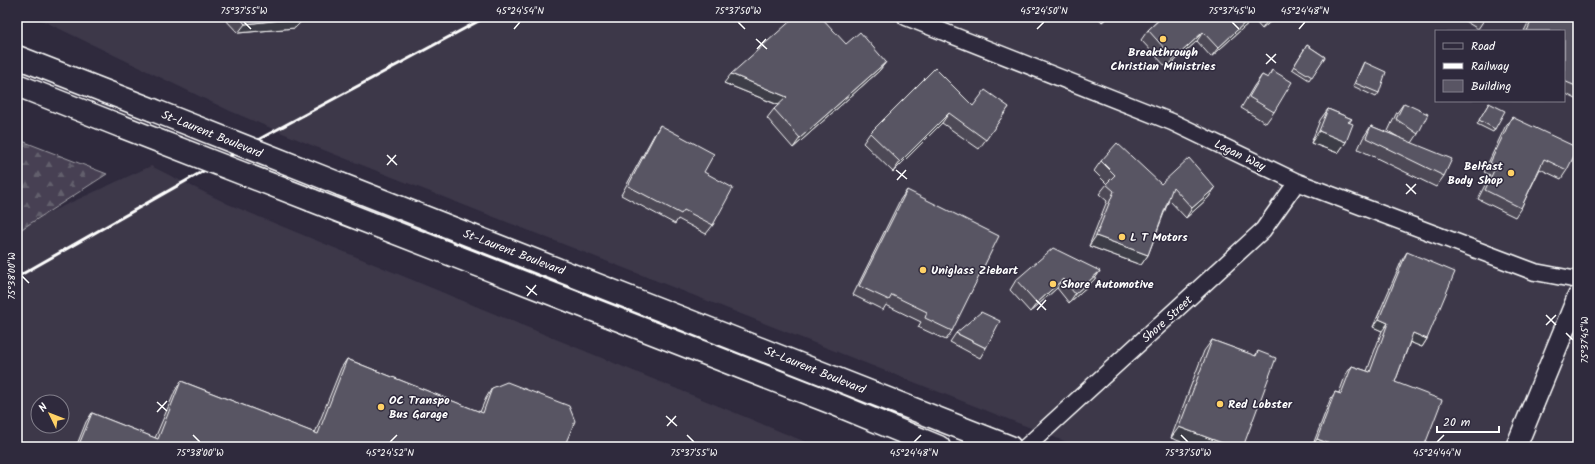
<svg xmlns="http://www.w3.org/2000/svg" width="1595" height="464" font-family="Kalam,sans-serif">
<style>
.built{fill:#3c3749;fill-rule:evenodd}
.forest{fill:url(#forest-firs);stroke:#a2a0a8}
.lines{fill:none;stroke-linecap:round;stroke-linejoin:round}
.minor-casing{stroke:#fff;stroke-width:19}
.tertiary-casing{stroke:#fff;stroke-width:23}
.secondary-casing{stroke:#fff;stroke-width:25}
.minor{stroke:#2f2a3d;stroke-width:16}
.tertiary{stroke:#2f2a3d;stroke-width:20}
.secondary{stroke:#2f2a3d;stroke-width:22}
.rail{stroke:#fff;stroke-width:3}
.secondary-bridge-casing{stroke:#fff;stroke-width:25;stroke-linecap:butt}
.secondary-bridge{stroke:#2f2a3d;stroke-width:22}
.wall{fill:#4d4956;stroke:#fff}
.shaded-wall{fill:#3e3c46;stroke:#fff}
.building{fill:#595564;stroke:#fff}
.ticks{fill:none;stroke:#fff;stroke-width:1.5}
.poi-dot{fill:#ffd166;stroke:#2f2a3d;stroke-width:1.5}
.labels{text-anchor:middle;stroke-width:3;stroke-linejoin:round;paint-order:stroke}
.poi-label{font-size:12px;font-weight:bold;fill:#fff;stroke:#2f2a3d;text-anchor:start}
.street-label{font-size:12px;fill:#fff;stroke:#2f2a3d}
.neatline{fill:none;stroke:#fff;stroke-width:1.5}
.ticks-label{font-size:10px;text-anchor:middle;fill:#fff}
</style>
<defs>
<pattern id="forest-firs" width="22" height="20" patternUnits="userSpaceOnUse"><rect width="22" height="20" fill="#464152"/><path d="M5 1l3.5 6h-7zM16 11l3.5 6h-7z" fill="#625e6c"/></pattern>
</defs>
<rect width="100%" height="100%" fill="#2f2a3d"/>
<filter id="ink" filterUnits="userSpaceOnUse"><feTurbulence type="fractalNoise" baseFrequency=".025" numOctaves="2"/><feDisplacementMap in="SourceGraphic" scale="8" xChannelSelector="R" yChannelSelector="G"/><feConvolveMatrix kernelMatrix="1 2 1 2 8 2 1 2 1" color-interpolation-filters="sRGB"/></filter>
<g filter="url(#ink)">
<path class="built" d="M35,17H1578V447H1079L316,147L230,111ZM1436,31H1564V101H1436Z
M151,166L228,204L818,447H17V227ZM38,402H62V426H38Z"/>
<path class="forest" d="M17,139L107,174L17,232Z"/>
<g class="lines">
<defs>
<path id="minor" d="M906,17L1172,122L1297,182L1535,272L1578,280
M1026,447L1263,230L1297,182"/>
<path id="tertiary" d="M1516,447L1578,296"/>
<path id="secondary" d="M17,57L153,110
M17,85L123,127
M340,184L1010,447
M311,200L830,402L939,447"/>
</defs>
<use href="#minor" class="minor-casing"/>
<use href="#tertiary" class="tertiary-casing"/>
<use href="#secondary" class="secondary-casing"/>
<use href="#minor" class="minor"/>
<use href="#tertiary" class="tertiary"/>
<use href="#secondary" class="secondary"/>
<path class="rail" d="M17,277L265,136L486,17"/>
<defs>
<path id="secondary-bridge" d="M153,110L340,184
M123,127L311,200"/>
</defs>
<use href="#secondary-bridge" class="secondary-bridge-casing"/>
<use href="#secondary-bridge" class="secondary-bridge"/>
</g>
<path class="wall" d="M223,17H306L295,28L238,33Z
M1097,17H1108L1102,22Z
M1162,17H1276L1262,29L1253,19L1211,57L1197,41L1167,68L1141,40L1148,30Z
M1458,17H1484V20L1478,29Z
M1531,17H1578V100L1564,93V31H1524Z
M846,44L886,62L879,71L793,148L767,118L774,109L778,105L724,83Z
M1307,45L1325,57L1309,80L1292,69Z
M1364,62L1379,93L1376,97L1353,86L1362,66Z
M1272,70L1274,112L1266,123L1241,108L1254,86L1262,75L1267,78Z
M1404,103L1418,134L1412,143L1444,176L1436,187L1358,149L1363,138L1371,126L1398,137L1388,131L1396,114Z
M1489,103L1495,129L1493,132L1477,124Z
M973,106L1009,107L979,149L942,123L893,172L863,143L870,133Z
M1328,109L1352,119L1349,123L1346,142L1338,153L1311,143L1320,120Z
M1512,117L1567,170L1561,179L1540,169L1521,208L1515,217L1478,199L1490,175L1484,172L1505,127Z
M660,125L704,172L713,225L706,234L678,219L675,224L621,195L654,135Z
M1101,161L1161,184L1215,188L1208,198L1186,218L1169,200L1148,255L1141,265L1089,246L1107,201L1099,194L1107,184L1094,171Z
M907,190L952,331L946,340L918,327L921,322L886,305L883,310L853,295L900,200Z
M1407,252L1427,339L1422,347L1410,342L1395,382L1424,447H1312L1330,400L1335,392L1339,393L1346,374L1352,366L1367,371L1382,331L1373,327L1402,260Z
M1100,271L1094,280L1069,303L1057,288L1030,312L1010,290L1016,280Z
M956,333L986,348L980,358L950,342Z
M1212,340L1255,356L1258,351L1243,447L1171,438L1204,351Z
M347,359L480,412L486,398L492,388L564,447H76L86,422L92,413L155,438L175,391L181,381L315,433L341,368Z"/>
<path class="shaded-wall" d="M303,17H306L295,28L238,33L245,24Z
M1106,17H1108L1102,22Z
M1251,17H1254L1253,19L1211,57L1218,48Z
M1272,17H1276L1262,29L1268,20Z
M1203,32L1197,41L1167,68L1174,59Z
M886,62L879,71L793,148L800,138Z
M731,74L787,97L781,106L724,83Z
M949,113L942,123L893,172L900,162Z
M1319,131L1346,142L1338,153L1311,143Z
M1215,188L1208,198L1186,218L1192,208Z
M1096,236L1148,255L1141,265L1089,246Z
M1100,271L1094,280L1069,303L1075,294Z
M1063,279L1057,288L1030,312L1037,303Z
M1379,319L1388,323L1382,331L1373,327Z
M1413,333L1427,339L1422,347L1407,341Z
M1179,427L1233,447H1195L1171,438Z
M1317,439L1338,447H1312Z"/>
<path class="building" d="M239,17H303L301,18L245,24Z
M795,17H821L846,44L860,32L886,62L800,138L774,109L787,97L731,74Z
M1162,17H1251L1218,48L1203,32L1174,59L1148,30Z
M1266,17H1272L1268,20Z
M1533,17H1578V87L1564,81V31H1527Z
M1307,45L1325,57L1312,77L1294,66Z
M1364,62L1386,72L1379,93L1355,83Z
M935,68L973,106L985,90L1009,107L986,140L949,113L900,162L870,133Z
M1272,70L1292,82L1274,112L1249,97L1262,75L1268,78Z
M1404,103L1428,114L1418,134L1396,119Z
M1489,103L1505,111L1495,129L1479,120Z
M1328,109L1352,119L1348,122L1353,124L1346,142L1319,131Z
M1512,117L1578,148L1567,170L1544,159L1521,208L1485,190L1496,166L1490,163Z
M660,125L714,154L704,172L733,188L713,225L684,210L681,214L628,186Z
M1371,126L1452,159L1444,176L1366,138Z
M1117,143L1161,184L1189,158L1215,188L1192,208L1173,187L1148,255L1096,236L1114,191L1106,184L1115,175L1101,161Z
M907,190L999,236L952,331L925,318L927,312L892,295L889,300L859,286Z
M1053,248L1100,271L1075,294L1063,279L1037,303L1016,280Z
M1407,252L1455,272L1427,339L1413,333L1395,382L1442,400L1424,447H1338L1317,439L1335,392L1341,394L1352,366L1370,372L1388,323L1379,319Z
M981,312L1000,321L986,348L956,333Z
M1212,340L1256,356L1258,351L1276,358L1243,447H1233L1179,427Z
M347,359L483,413L492,388L507,382L569,406L575,421L564,447H78L92,413L158,439L181,381L318,434Z"/>
</g>
<path class="ticks" d="M244,22L251,29M738,22L745,29M1232,22L1239,29M514,29L520,22M1037,29L1044,22M1299,29L1305,22M756,39L767,49M757,49L766,39M1266,54L1276,63M1266,64L1276,54M387,155L397,165M387,165L396,155M896,170L907,179M897,180L906,170M1406,184L1416,194M1406,194L1416,184M22,276L29,283M526,286L537,295M527,296L536,285M1036,300L1046,310M1037,310L1046,300M1546,315L1556,325M1546,325L1556,315M1566,333L1573,340M157,402L167,411M157,412L167,401M666,416L677,426M667,426L676,416M193,435L200,442M687,435L694,442M1181,435L1188,442M390,442L397,435M914,442L921,435M1437,442L1444,435"/>
<g class="poi-dot">
<circle cx="1163" cy="39" r="4"/>
<circle cx="1511" cy="173" r="4"/>
<circle cx="1122" cy="237" r="4"/>
<circle cx="923" cy="270" r="4"/>
<circle cx="1053" cy="284" r="4"/>
<circle cx="1220" cy="404" r="4"/>
<circle cx="381" cy="407" r="4"/>
</g>
<g class="labels">
<g class="poi-label">
<text x="1163" y="56" text-anchor="middle">Breakthrough<tspan x="1163" dy="14">Christian Ministries</tspan></text>
<text x="1503" y="170" text-anchor="end">Belfast<tspan x="1503" dy="14">Body Shop</tspan></text>
<text x="1130" y="241">L T Motors</text>
<text x="931" y="274">Uniglass Ziebart</text>
<text x="1061" y="288">Shore Automotive</text>
<text x="389" y="404">OC Transpo<tspan x="389" dy="14">Bus Garage</tspan></text>
<text x="1228" y="408">Red Lobster</text>
</g>
<g class="street-label">
<text transform="translate(212 134) rotate(22)" y="4">St-Laurent Boulevard</text>
<text transform="translate(1240 155) rotate(26)" y="4">Lagan Way</text>
<text transform="translate(514 252) rotate(21)" y="4">St-Laurent Boulevard</text>
<text transform="translate(1167 319) rotate(-42)" y="4">Shore Street</text>
<text transform="translate(815 370) rotate(22)" y="4">St-Laurent Boulevard</text>
</g>
</g>
<rect width="1595" height="464" fill="none" stroke="#2f2a3d" stroke-width="44"/>
<rect x="1435" y="30" width="130" height="72" fill="#2f2a3d" stroke="#827f8b"/>
<rect x="1443" y="43" width="20" height="6" fill="#2f2a3d" stroke="#827f8b"/>
<text x="1471" y="50" font-size="12" fill="#ffffff">Road</text>
<rect x="1443" y="63" width="20" height="6" fill="#ffffff" stroke="#827f8b"/>
<text x="1471" y="70" font-size="12" fill="#ffffff">Railway</text>
<rect x="1443" y="80" width="20" height="12" fill="#595564" stroke="#827f8b"/>
<text x="1471" y="90" font-size="12" fill="#ffffff">Building</text>
<g transform="translate(50 414) rotate(313)"><circle r="19" fill="#2f2a3d" stroke="#827f8b"/>
<path d="M0-3L7 15L0 10L-7 15Z" fill="#ffd166"/>
<text y="-6" font-size="11" font-weight="bold" text-anchor="middle" fill="#ffffff">N</text>
</g>
<path d="M1437 426v6h62v-6" fill="none" stroke="#ffffff" stroke-width="2"/>
<text x="1443" y="426" font-size="12" fill="#ffffff" stroke="#2f2a3d" stroke-width="3" paint-order="stroke">20 m</text>
<rect x="22" y="22" width="1551" height="420" class="neatline"/>
<g class="ticks-label">
<text x="244" y="14">75°37'55"W</text>
<text x="520" y="14">45°24'54"N</text>
<text x="738" y="14">75°37'50"W</text>
<text x="1044" y="14">45°24'50"N</text>
<text x="1232" y="14">75°37'45"W</text>
<text x="1305" y="14">45°24'48"N</text>
<text transform="translate(11 276) rotate(-90)" y="4">75°38'00"W</text>
<text transform="translate(1584 340) rotate(-90)" y="4">75°37'45"W</text>
<text x="200" y="456">75°38'00"W</text>
<text x="390" y="456">45°24'52"N</text>
<text x="694" y="456">75°37'55"W</text>
<text x="914" y="456">45°24'48"N</text>
<text x="1188" y="456">75°37'50"W</text>
<text x="1437" y="456">45°24'44"N</text>
</g>
</svg>
